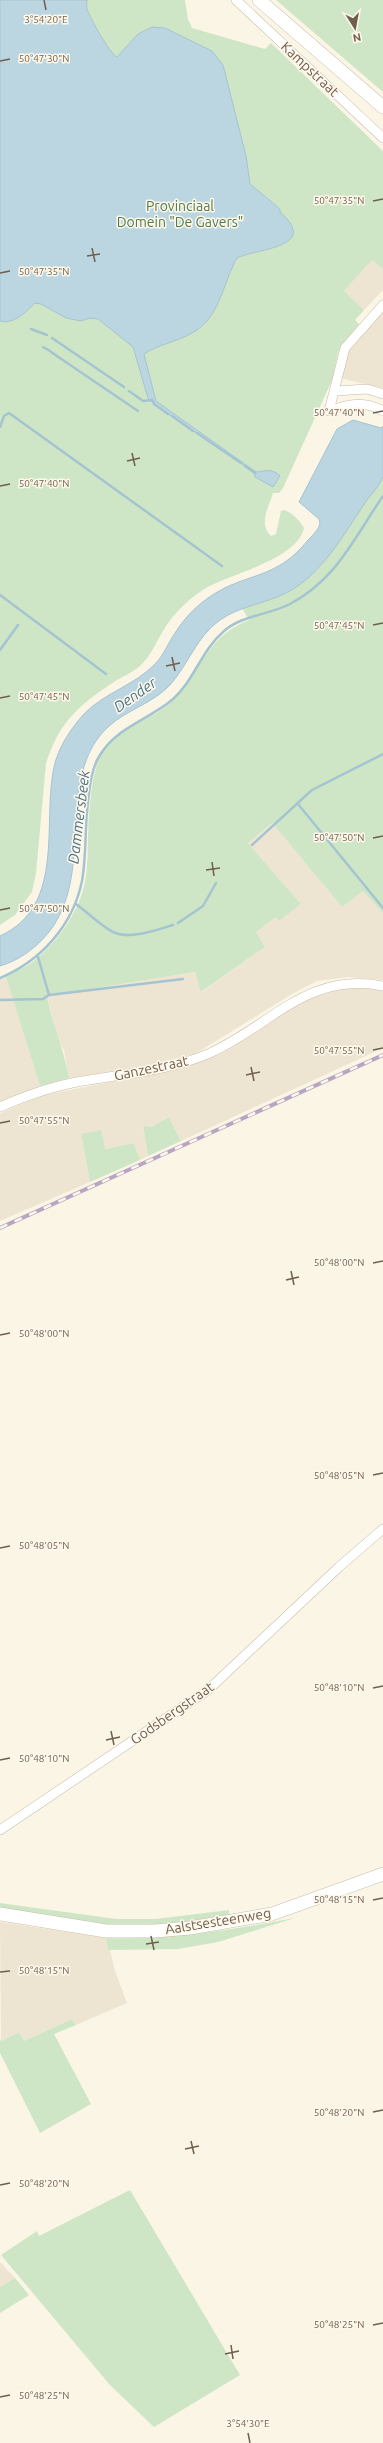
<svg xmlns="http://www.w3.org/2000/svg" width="383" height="2443" font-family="Ubuntu,sans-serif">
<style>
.residential{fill:#ede5d2}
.green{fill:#cee6c6}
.water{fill:#bcd6e1;stroke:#a4c4d2}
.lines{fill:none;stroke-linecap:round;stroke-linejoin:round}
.stream{stroke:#a4c4d2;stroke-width:2.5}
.street-casing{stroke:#c7bbab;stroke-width:10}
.secondary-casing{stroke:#cabda9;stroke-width:14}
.street{stroke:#fff;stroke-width:9}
.secondary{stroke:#fff;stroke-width:13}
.rail-casing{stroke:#b9a5c2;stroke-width:4}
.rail{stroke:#fdf8eb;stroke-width:2.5;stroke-dasharray:8;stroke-linecap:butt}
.ticks{fill:none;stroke:#705f4d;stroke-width:1.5}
.labels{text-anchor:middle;stroke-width:3;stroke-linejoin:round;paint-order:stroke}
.street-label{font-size:14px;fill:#705f4d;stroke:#fdf8eb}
.park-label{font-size:14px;fill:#517a4a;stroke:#fdf8eb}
.water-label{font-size:15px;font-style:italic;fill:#4d7588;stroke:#fdf8eb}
.ticks-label{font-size:10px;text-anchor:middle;fill:#705f4d;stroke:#fdf8eb;stroke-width:3;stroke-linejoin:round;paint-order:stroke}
</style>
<rect width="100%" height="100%" fill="#faf5e5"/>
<path class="residential" d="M372,260L383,269V290L364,310L344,291Z
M383,310V388L339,378L344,359L354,341Z
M272,823L342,907L363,890L383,913V980L348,977L317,981L292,994L195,1054L145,1066L69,1078L64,1050L58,1041L47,996L195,972L202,992L265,947L256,932L276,917L279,921L301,904L248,843Z
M6,977L40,1086L0,1102V979Z
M363,987L383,991V1048L181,1141L169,1117L151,1127H143L148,1156L140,1160L134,1143L105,1149L81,1134L90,1182L0,1221V1113L44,1095L182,1068L203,1061L225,1051L301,1001L343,988Z
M0,1922L106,1938L108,1950H110L115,1971L127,2003L76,2025L72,2019L24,2041L19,2032L1,2041Z
M0,2262L15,2278L0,2287Z"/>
<path class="green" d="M0,0H185L188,19L192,28L265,49L271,43L383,151V269L372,260L344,291L364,310L355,320L359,324L338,352L333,378L283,488L279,493H273C269,507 258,523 271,536L276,534L281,511L284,510C293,513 299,520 304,528C297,558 238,572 214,584C196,592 180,607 168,623C158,637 153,654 140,666C133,672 122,677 114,682C79,705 60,721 46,763L36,873L32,892L15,915L0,925Z
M276,0H383V92Z
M383,477V913L363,891L342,907L272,823L248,843L301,904L279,921L276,917L256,932L265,947L201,992L195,972L47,996C52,1024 64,1049 69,1078L40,1086L6,977C16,971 27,967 35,960C58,941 79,912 85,882C89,861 87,837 89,815C91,795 92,775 100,756C114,726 156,721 176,697C203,666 208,636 249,620L242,608L286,593L321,566Z
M169,1117L181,1141L148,1156L143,1126L151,1127Z
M101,1130L105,1149L134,1143L140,1160L90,1182L81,1134Z
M0,1903L116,1919H156L229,1910L230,1921L122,1928L0,1911Z
M295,1918L218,1942L178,1949L108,1950L106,1938C170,1940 232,1930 295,1918Z
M72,2019L76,2025L54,2034L91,2104L40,2133L0,2053V2039L1,2041L19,2032L24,2041Z
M130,2190L240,2375L154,2427L110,2385L1,2255L37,2231L39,2236Z
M15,2278L29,2295L0,2313V2287Z"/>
<path class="water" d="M0,0H87C87,3 86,7 87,9C90,18 110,54 117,57L138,34L152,27L165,28L212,51L223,65L246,156L250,184L280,209V212C321,248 257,248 237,258C222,284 221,317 192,333C177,342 159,344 144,354L156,401L256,472C266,471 272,468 280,476L273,487L255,477V473L154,404L148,398L133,347L98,319L90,318L81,321L66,318L41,304L35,303C26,312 13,325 0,321Z
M353,420L381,428L383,426C383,441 383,461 383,476C381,485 370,495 365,503C343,535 322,575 286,593C264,604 240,606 220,620C197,636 188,665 170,685C152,704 126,710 108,727C54,777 96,872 49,932C36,948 20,960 0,966V936C66,906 42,823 54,767C58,748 71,728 84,714C104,693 135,685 155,664C164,655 168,643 175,633C183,620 195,607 208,598C244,572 276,581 308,540C313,535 319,529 320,523L319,519L299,502L337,429Z"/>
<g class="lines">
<path class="stream" d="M31,329L47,335
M52,338L124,387
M43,347L50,351
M51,352L138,411
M129,391L143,401L152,400
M153,401L154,404L168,414
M172,416L193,431
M0,427L4,416L9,413L222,566
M197,433L241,463
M245,466L255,473
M0,595L106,674
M0,650L18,625
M298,804L383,908
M252,845L312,790L383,754
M76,904C87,912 100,925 113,932C130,940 156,930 173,925
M178,923L203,906L216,883
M38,957L49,995L183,979
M0,978C41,961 73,925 82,881C86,859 85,835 87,812C89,794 90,770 100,755C117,727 148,720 172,700C194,681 201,651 223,632C241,615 269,615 290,604C337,579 354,538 383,496
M0,1000L43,999L49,995"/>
<defs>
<path id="street" d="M236,0L383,138
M335,391L367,389L383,394
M329,411L345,348L383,305
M329,411C349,404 364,400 383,411
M0,1107C23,1097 47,1088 72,1083C118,1074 167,1072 210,1053C272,1025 308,971 383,986
M0,1830L208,1690L339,1567L383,1529"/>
<path id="secondary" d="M259,0L383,107
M0,1914L106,1931H155L190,1928L272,1914L383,1874"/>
</defs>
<use href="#street" class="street-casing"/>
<use href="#secondary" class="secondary-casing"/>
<use href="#street" class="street"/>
<use href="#secondary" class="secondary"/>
<defs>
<path id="rail" d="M0,1228L383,1055"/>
</defs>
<use href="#rail" class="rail-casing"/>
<use href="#rail" class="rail"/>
</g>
<path class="ticks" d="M44,0L46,10M0,61L10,59M373,201L383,199M92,248L95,262M87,256L100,254M0,273L10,271M373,413L383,411M132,453L135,466M127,461L140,458M0,486L10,484M373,625L383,623M172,657L175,671M166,666L180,663M0,698L10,696M373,838L383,836M212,862L214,876M206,870L220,868M0,910L10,908M373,1050L383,1048M251,1067L254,1081M246,1075L260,1072M0,1123L10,1121M373,1263L383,1261M291,1271L294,1285M286,1280L299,1277M0,1335L10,1333M373,1475L383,1473M0,1548L10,1546M373,1688L383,1686M111,1731L114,1745M106,1740L120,1737M0,1760L10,1758M373,1900L383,1898M151,1936L154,1950M146,1944L159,1942M0,1972L10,1971M373,2112L383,2110M191,2141L194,2154M185,2149L199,2146M0,2185L10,2183M373,2325L383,2323M231,2345L233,2359M225,2354L239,2351M0,2397L10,2395M248,2433L250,2443"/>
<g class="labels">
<g class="street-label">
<text transform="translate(310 69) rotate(43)" y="5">Kampstraat</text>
<text transform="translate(151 1068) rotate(-12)" y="5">Ganzestraat</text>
<text transform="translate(172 1713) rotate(-35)" y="5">Godsbergstraat</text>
<text transform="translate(218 1921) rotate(-9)" y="5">Aalstsesteenweg</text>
</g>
<g class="park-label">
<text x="180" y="211">Provinciaal<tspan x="180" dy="16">Domein "De Gavers"</tspan></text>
</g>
<g class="water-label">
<text transform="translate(135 695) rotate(-35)" y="5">Dender</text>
<text transform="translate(79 817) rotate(-83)" y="5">Dammersbeek</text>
</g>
</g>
<g class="ticks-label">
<text x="46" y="23">3°54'20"E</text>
<text x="44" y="62">50°47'30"N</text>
<text x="339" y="204">50°47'35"N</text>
<text x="44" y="275">50°47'35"N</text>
<text x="339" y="416">50°47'40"N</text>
<text x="44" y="487">50°47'40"N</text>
<text x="339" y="629">50°47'45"N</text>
<text x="44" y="700">50°47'45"N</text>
<text x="339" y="841">50°47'50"N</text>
<text x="44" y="912">50°47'50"N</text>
<text x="339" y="1054">50°47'55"N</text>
<text x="44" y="1124">50°47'55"N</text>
<text x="339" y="1266">50°48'00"N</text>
<text x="44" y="1337">50°48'00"N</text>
<text x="339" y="1479">50°48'05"N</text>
<text x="44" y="1549">50°48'05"N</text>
<text x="339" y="1691">50°48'10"N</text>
<text x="44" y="1762">50°48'10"N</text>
<text x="339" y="1903">50°48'15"N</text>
<text x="44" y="1974">50°48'15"N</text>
<text x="339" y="2116">50°48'20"N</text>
<text x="44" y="2187">50°48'20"N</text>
<text x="339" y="2328">50°48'25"N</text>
<text x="44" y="2399">50°48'25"N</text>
<text x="248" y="2427">3°54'30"E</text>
</g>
<g transform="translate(355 28) rotate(169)" stroke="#fdf8eb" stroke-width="3" paint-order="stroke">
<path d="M0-3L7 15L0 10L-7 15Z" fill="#705f4d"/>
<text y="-6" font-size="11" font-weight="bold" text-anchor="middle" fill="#705f4d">N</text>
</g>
</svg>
